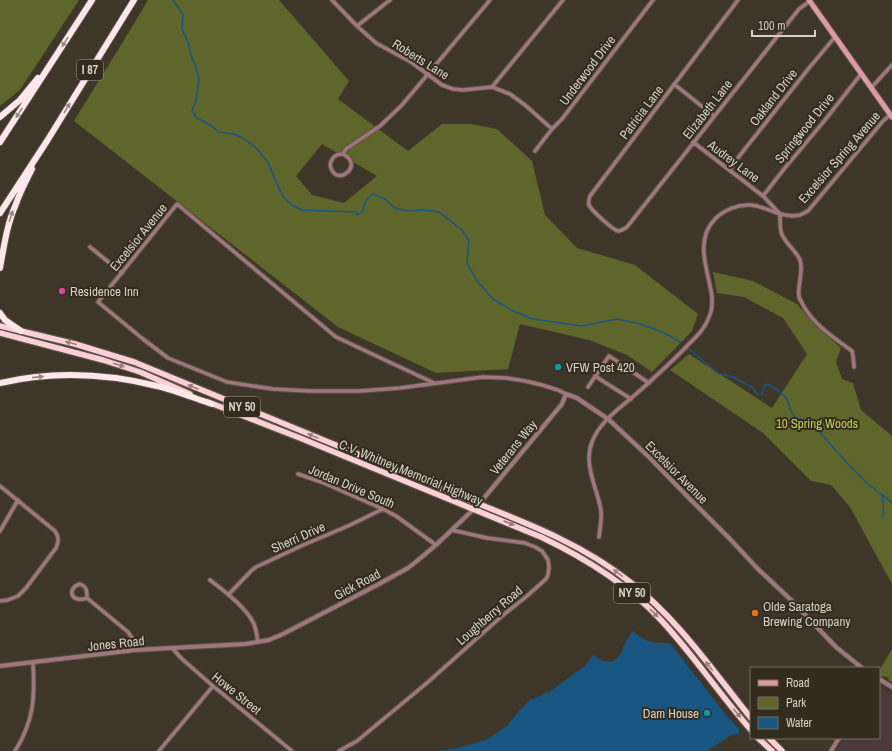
<svg xmlns="http://www.w3.org/2000/svg" width="892" height="751" font-family="'Archivo Narrow',sans-serif">
<style>
.commercial{fill:#4d383c}
.green{fill:#5f662b;fill-rule:evenodd}
.water{fill:#195581}
.lines{fill:none;stroke-linecap:round;stroke-linejoin:round}
.stream{stroke:#195581;stroke-width:1.5}
.minor-casing{stroke:#595245;stroke-width:5.5}
.tertiary-casing{stroke:#595245;stroke-width:6}
.secondary-casing{stroke:#595245;stroke-width:7}
.trunk-casing{stroke:#595245;stroke-width:8}
.motorway-casing{stroke:#595245;stroke-width:8}
.minor{stroke:#a0767d;stroke-width:3.5}
.tertiary{stroke:#a0767d;stroke-width:4}
.secondary{stroke:#db99a5;stroke-width:5}
.trunk{stroke:#fdd0d8;stroke-width:5.5}
.motorway{stroke:#fce7ea;stroke-width:6}
.oneway{fill:#988a84}
.oneway2{fill:#987e7b}
.hotel-dot{fill:#d1479c;stroke:#332c1e;stroke-width:1.5}
.culture-dot{fill:#0f9aa8;stroke:#332c1e;stroke-width:1.5}
.food-dot{fill:#e8710a;stroke:#332c1e;stroke-width:1.5}
.labels{text-anchor:middle;stroke-width:4;stroke-linejoin:round;paint-order:stroke}
.shield{fill:#332c1e;stroke:#a49f95;stroke-width:1}
.shield-label{font-size:12px;font-weight:bold;fill:#d5d0c8}
.street-label{font-size:13px;fill:#d5d0c8;stroke:#332c1e}
.poi-label{font-size:13px;fill:#d5d0c8;stroke:#332c1e;text-anchor:start}
.park-label{font-size:13px;fill:#c0ce53;stroke:#332c1e}
</style>
<rect width="100%" height="100%" fill="#3e3628"/>
<path class="commercial" d="M879,686L892,694V751H835L844,738H879Z"/>
<path class="green" d="M0,0H79L20,90L0,106Z
M148,0H279L349,81L338,99L408,151L442,124H471L497,129L532,161L545,215L577,248L635,265L698,314L692,331L652,372L627,355L589,340L520,324L508,369L436,373L338,327L74,121L132,27ZM322,144L377,176L344,203L312,195L296,176Z
M713,272L753,281L797,304L817,327L841,348L836,362L842,379L853,383L861,410L892,436V584L850,507L831,485L811,481L763,433L670,370L689,354L772,408L807,354L783,318L744,297L717,293Z
M892,649V682L888,680L889,678L884,676L883,677L880,676L879,671Z"/>
<path class="water" d="M633,631C647,643 652,643 670,643L727,716L739,729V734L731,735L707,751H440L453,749L486,740L508,725L519,711L530,700L549,692L585,666L593,655L602,661L612,662L620,655L626,641Z"/>
<g class="lines">
<path class="stream" d="M173,0L183,14L182,29L188,42L191,55L195,65L199,79L196,100L192,111L197,118L210,125L219,132L233,134L243,138L255,147L267,161L283,197L292,205L302,210L356,212L358,215L363,211L366,200L373,194L385,199L395,208L408,211L423,210L439,212L462,230L469,241L467,263L477,281L493,299L513,311L533,319L582,326L617,319L637,323L654,329L668,335L680,342
M689,349L719,374L733,377L753,388L757,394H762L765,385L768,384L778,390L787,399L790,409L795,418L810,421L818,430L846,462L869,485L884,496L892,503
M882,494C883,503 885,510 882,518"/>
<defs>
<path id="minor" d="M332,0L357,26L376,43L411,62L442,85L453,89L463,90L492,87L510,94L525,105L552,129
M738,0L590,196C589,199 588,202 589,205C591,210 613,230 618,231C621,231 624,229 627,227L799,9L810,1
M357,26L390,0
M674,84L714,116
M492,87L563,0
M871,88L892,65
M693,142L763,196L780,214L792,216L800,215L808,211L883,121L890,115
M535,151L552,129L562,119L653,0
M343,154C365,165 337,187 331,168C329,164 332,157 337,155C338,154 341,154 343,154L346,149L380,126L402,105L490,0
M730,170L737,159L809,68L835,37
M763,196L784,169L825,120L861,74
M90,247L122,273
M595,376L631,399
M434,383L336,337L177,204L98,302L143,339L168,358L227,382L273,389L309,391H360L400,388L483,377L506,378L525,381L542,385L558,390L566,394
M588,387L609,356L649,383
M298,474L324,483L383,509L396,516L436,545
M0,486L55,531C59,537 59,541 56,548L26,588L18,596L8,600L0,601
M0,531L18,500
M599,537C600,529 602,519 601,510C597,488 583,464 592,442C600,421 620,408 636,394C654,378 671,363 687,346C696,337 705,329 709,317C711,313 712,307 712,302C713,295 710,288 709,281C704,260 698,236 715,219C724,210 738,204 751,205C761,206 771,211 780,214C780,220 780,227 781,232C784,243 796,250 800,260C804,272 797,285 799,297C800,300 802,302 803,305C815,326 833,337 852,351L853,356L854,367
M210,580C224,591 246,607 254,624C256,629 257,636 258,642
M80,584C87,587 87,591 87,598C71,604 66,588 80,584Z
M229,594L251,571L256,567L301,546L348,526L383,509
M87,598L128,632L134,641L135,650
M172,648L182,659L213,686L292,751
M15,751C34,721 35,697 33,663
M159,751L213,686
M339,751L357,741L428,682L502,616L527,596L546,579L548,575L549,567L548,560L542,551L535,547L525,543L487,538L452,530"/>
<path id="tertiary" d="M0,666L135,650L245,644L269,640L283,634L379,584L408,568L417,561L436,545L479,504L562,404L566,394L577,398L608,419L649,457L689,498L730,539L758,569L790,599L836,647L862,668
M879,679L892,687
M831,751L839,738"/>
<path id="secondary" d="M809,0L892,117"/>
<path id="trunk" d="M0,326L75,344L134,362L479,504C532,525 585,546 630,582C678,619 713,671 751,718
M0,333L103,360L140,372L190,394
M208,402L300,438L541,537C585,558 626,583 660,619C693,654 719,694 751,730
M758,738L772,751
M769,738L782,751"/>
<path id="motorway" d="M0,117L20,100L38,78
M0,142L92,0
M0,213L47,141L134,0
M0,268C4,246 7,224 16,204C20,192 26,181 32,169
M0,313L5,320L21,331
M0,383C52,371 105,373 157,386C175,390 194,398 212,404"/>
</defs>
<use href="#minor" class="minor-casing"/>
<use href="#tertiary" class="tertiary-casing"/>
<use href="#secondary" class="secondary-casing"/>
<use href="#trunk" class="trunk-casing"/>
<use href="#motorway" class="motorway-casing"/>
<use href="#minor" class="minor"/>
<use href="#tertiary" class="tertiary"/>
<use href="#secondary" class="secondary"/>
<use href="#trunk" class="trunk"/>
<use href="#motorway" class="motorway"/>
</g>
<defs><path id="oneway-solid" d="M-6-.8H1V-3.2L6.5 0L1 3.2V.8H-6Z"/></defs>
<g class="oneway">
<use href="#oneway-solid" transform="translate(65 42) rotate(123)"/>
<use href="#oneway-solid" transform="translate(67 108) rotate(-59)"/>
<use href="#oneway-solid" transform="translate(19 113) rotate(123)"/>
<use href="#oneway-solid" transform="translate(11 216) rotate(-72)"/>
<use href="#oneway-solid" transform="translate(38 377) rotate(-6)"/>
</g>
<g class="oneway2">
<use href="#oneway-solid" transform="translate(71 343) rotate(-165)"/>
<use href="#oneway-solid" transform="translate(119 365) rotate(18)"/>
<use href="#oneway-solid" transform="translate(193 387) rotate(-158)"/>
<use href="#oneway-solid" transform="translate(313 436) rotate(-158)"/>
<use href="#oneway-solid" transform="translate(509 523) rotate(23)"/>
<use href="#oneway-solid" transform="translate(618 573) rotate(-144)"/>
<use href="#oneway-solid" transform="translate(654 613) rotate(44)"/>
<use href="#oneway-solid" transform="translate(709 666) rotate(-129)"/>
<use href="#oneway-solid" transform="translate(737 713) rotate(50)"/>
</g>
<circle class="hotel-dot" cx="62" cy="291" r="4"/>
<g class="culture-dot">
<circle cx="558" cy="367" r="4"/>
<circle cx="707" cy="713" r="4"/>
</g>
<circle class="food-dot" cx="755" cy="613" r="4"/>
<g class="labels">
<g class="shield">
<rect x="77" y="60" width="26" height="20" rx="3"/>
<rect x="224" y="397" width="36" height="20" rx="3"/>
<rect x="614" y="583" width="36" height="20" rx="3"/>
</g>
<g class="shield-label">
<text x="90" y="74">I 87</text>
<text x="242" y="411">NY 50</text>
<text x="632" y="597">NY 50</text>
</g>
<g class="street-label">
<text transform="translate(421 59) rotate(32)" y="5">Roberts Lane</text>
<text transform="translate(587 70) rotate(-53)" y="5">Underwood Drive</text>
<text transform="translate(773 97) rotate(-52)" y="5">Oakland Drive</text>
<text transform="translate(707 109) rotate(-52)" y="5">Elizabeth Lane</text>
<text transform="translate(641 112) rotate(-53)" y="5">Patricia Lane</text>
<text transform="translate(804 128) rotate(-51)" y="5">Springwood Drive</text>
<text transform="translate(839 157) rotate(-49)" y="5">Excelsior Spring Avenue</text>
<text transform="translate(734 161) rotate(37)" y="5">Audrey Lane</text>
<text transform="translate(138 237) rotate(-51)" y="5">Excelsior Avenue</text>
<text transform="translate(513 447) rotate(-51)" y="5">Veterans Way</text>
<text transform="translate(411 472) rotate(22)" y="5">C.V. Whitney Memorial Highway</text>
<text transform="translate(677 472) rotate(45)" y="5">Excelsior Avenue</text>
<text transform="translate(352 486) rotate(23)" y="5">Jordan Drive South</text>
<text transform="translate(298 537) rotate(-24)" y="5">Sherri Drive</text>
<text transform="translate(357 584) rotate(-28)" y="5">Gick Road</text>
<text transform="translate(489 615) rotate(-41)" y="5">Loughberry Road</text>
<text transform="translate(116 643) rotate(-6)" y="5">Jones Road</text>
<text transform="translate(237 693) rotate(39)" y="5">Howe Street</text>
</g>
<g class="poi-label">
<text x="70" y="296">Residence Inn</text>
<text x="566" y="372">VFW Post 420</text>
<text x="763" y="611">Olde Saratoga<tspan x="763" dy="15">Brewing Company</tspan></text>
<text x="699" y="718" text-anchor="end">Dam House</text>
</g>
<g class="park-label">
<text x="817" y="428">10 Spring Woods</text>
</g>
</g>
<rect x="750" y="667" width="130" height="72" fill="#332c1e" stroke="#746e62"/>
<rect x="758" y="680" width="20" height="6" fill="#db99a5" stroke="#746e62"/>
<text x="786" y="687" font-size="12" fill="#d5d0c8">Road</text>
<rect x="758" y="697" width="20" height="12" fill="#5f662b" stroke="#746e62"/>
<text x="786" y="707" font-size="12" fill="#d5d0c8">Park</text>
<rect x="758" y="717" width="20" height="12" fill="#195581" stroke="#746e62"/>
<text x="786" y="727" font-size="12" fill="#d5d0c8">Water</text>
<path d="M752 30v6h63v-6" fill="none" stroke="#d5d0c8" stroke-width="2"/>
<text x="758" y="30" font-size="12" fill="#d5d0c8" stroke="#332c1e" stroke-width="3" paint-order="stroke">100 m</text>
</svg>
